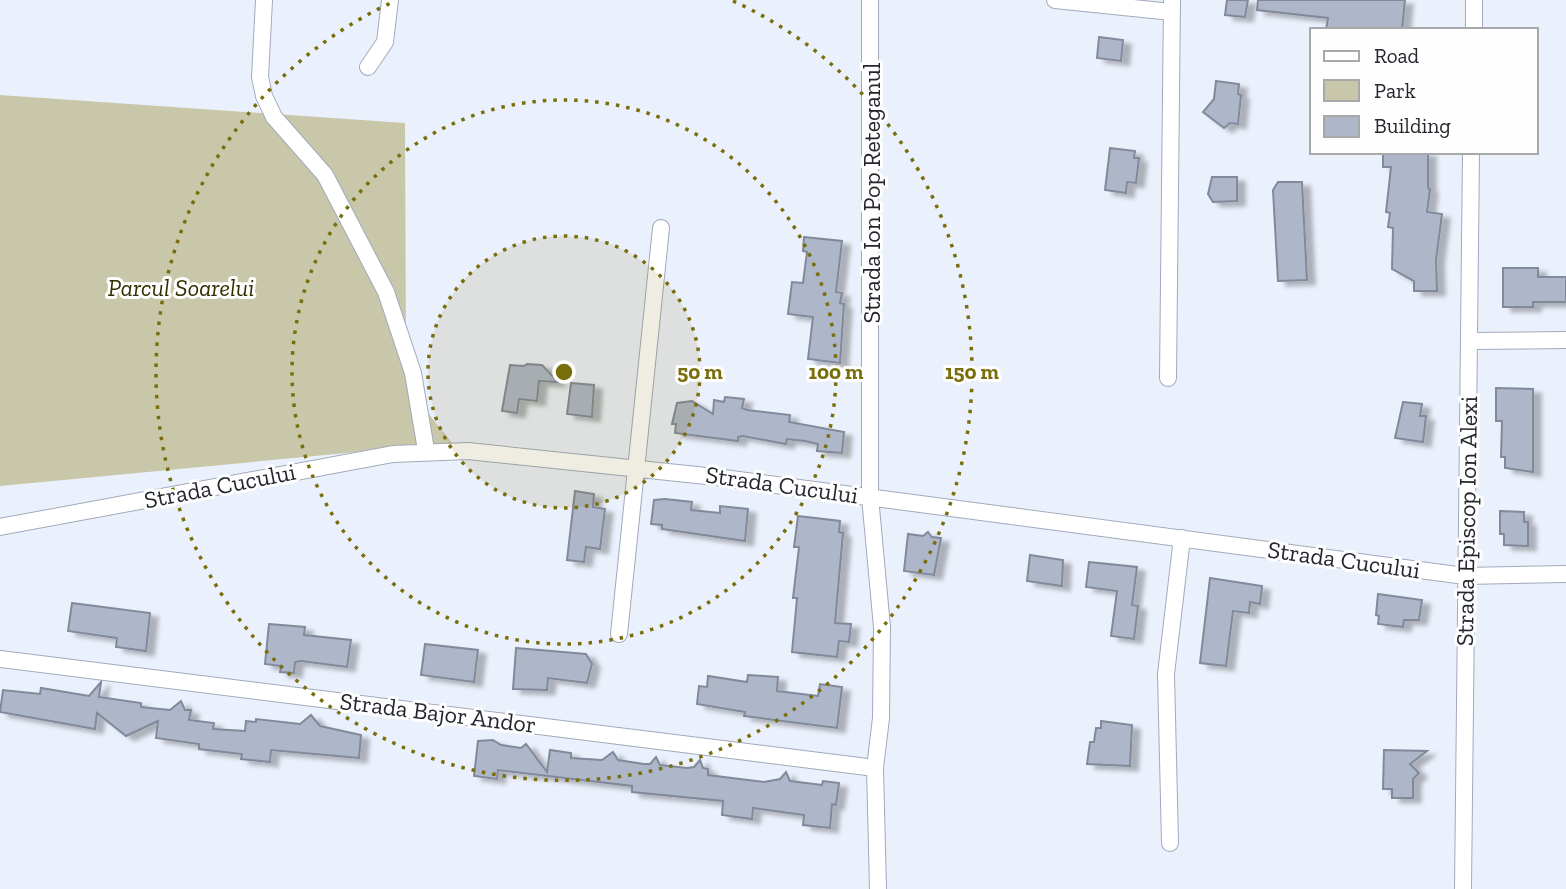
<svg xmlns="http://www.w3.org/2000/svg" width="1566" height="889" font-family="'Zilla Slab',serif">
<style>
.green{fill:#c9c7aa}
.building{fill:#aeb7c9;stroke:#81899a;stroke-width:2;filter:url(#shadow)}
.lines{fill:none;stroke-linecap:round;stroke-linejoin:round}
.minor-casing{stroke:#a1aabb;stroke-width:18}
.minor{stroke:#fff;stroke-width:16}
.ring{fill:none;stroke:#796e0c;stroke-width:3.5;stroke-dasharray:3.5 7}
.labels{text-anchor:middle;stroke-width:6;stroke-linejoin:round;paint-order:stroke}
.street-label{font-size:24px;fill:#23262d;stroke:#fefefe}
.park-label{font-size:24px;font-style:italic;fill:#342e00;stroke:#fefefe}
.centre{fill:#796e0c;stroke:#fefefe;stroke-width:3.5}
.ring-label{font-size:21px;text-anchor:middle;font-weight:bold;fill:#796e0c;stroke:#fefefe;stroke-width:6;stroke-linejoin:round;paint-order:stroke}
</style>
<defs>
<filter id="shadow"><feDropShadow dx="8" dy="4.5" stdDeviation="2" flood-color="#0004"/></filter>
</defs>
<rect width="100%" height="100%" fill="#ebf1fc"/>
<path class="green" d="M0,95L405,123L406,351L421,404L452,443L0,486Z"/>
<path class="building" d="M1227,0H1248L1245,17L1225,15Z
M1258,0H1405L1402,30H1326L1328,18L1257,10Z
M1099,37L1123,40L1121,61L1097,58Z
M1216,81L1239,84L1238,94L1241,95L1238,124L1230,123L1224,128L1203,112L1214,99Z
M1110,148L1135,151L1134,158H1139L1136,183L1127,182L1126,193L1105,190Z
M1383,152H1428V188L1430,189L1427,212L1442,214L1436,260L1437,291H1414V281L1392,269L1393,228L1388,227L1390,213L1386,212L1391,167H1383Z
M1212,177H1237V201L1213,202L1208,194Z
M1278,182H1302L1307,280L1278,281L1273,190Z
M804,237L842,241L836,292L842,293L840,303L844,304L840,363L808,359L813,317L788,314L792,282L803,283L807,252L803,251Z
M1503,268H1538V277H1566V302H1533V307H1503Z
M527,364L542,365L558,382L539,381L537,401L519,399L517,413L502,411L510,365L524,366Z
M571,383L594,385L592,417L567,414Z
M1496,388L1533,389V472L1505,468V457H1501L1502,421H1496Z
M725,397L744,399L742,408L747,410L790,415L789,422L844,432L842,453L817,451L818,444L805,441L787,439L786,444L743,436L738,437V441L675,433L676,424H672L677,403L692,401L713,414L714,400L724,402Z
M1403,402L1422,404L1420,416H1426L1423,442L1395,438Z
M575,491L594,494L593,507L605,509L600,549L586,547L584,562L567,560Z
M665,499L692,502L691,510L720,513V506L748,509L745,541L662,529V525L651,524L654,500Z
M1500,511L1524,512V522H1528V546L1504,545V534H1500Z
M798,516L840,521L839,532L843,533L835,623L851,624L849,642L839,641L837,657L792,652L797,598H793L799,547H794Z
M928,532L932,537L941,538L934,575L904,571L908,534L923,536Z
M1030,555L1063,560L1062,586L1027,581Z
M1089,562L1137,567L1132,605L1138,606L1134,639L1111,636L1117,591L1086,587Z
M1210,578L1262,586L1260,604L1250,602L1249,613L1233,611L1226,666L1200,663Z
M1378,594L1422,600L1419,620H1404L1403,627L1378,624L1379,616L1376,615Z
M72,603L150,613L146,651L116,647L117,638L68,631Z
M269,624L305,627L304,635L351,640L347,667L301,661L295,662L294,673L280,672L281,666L265,664Z
M425,644L478,650L474,682L421,675Z
M516,648L586,654L592,664L587,683L548,678L547,690L513,689Z
M748,675L778,677L777,691L818,696L820,684L842,687L837,728L744,716L745,712L697,704L699,686L707,687L708,676L747,682Z
M101,682L99,697L141,703V707L170,710L181,701L185,710H191L189,720L214,723L213,729L245,731L246,721L256,722V719L300,724L311,715L320,726L361,735L359,758L271,750L270,762L241,759L242,754L199,749V744L156,738L158,721L126,736L97,713L95,729L0,712L3,690L40,694L41,688L89,696Z
M1101,721L1132,725L1130,766L1087,764L1090,742H1094L1096,728H1101Z
M493,740L501,745L521,748L526,744L547,772L550,750L571,753V758L602,760L613,752L618,760L644,764H650L656,757L660,765L687,768L694,767L700,760L703,768L708,769V775L764,782L780,779L786,772L790,781L822,785L823,781L839,783L836,805L832,804L830,828L803,825L804,815L753,808L752,819L722,815L723,801L632,792V786L498,770L497,779L474,776L478,741Z
M1384,750L1427,751L1410,764L1419,773L1413,779V798H1392V789H1383Z"/>
<g class="lines">
<defs>
<path id="minor" d="M264,0L260,77L264,96L274,117L325,175L386,292L413,373L426,450
M870,0V497L882,627L881,718L875,768L878,889
M1055,0L1172,12
M1474,30V0
M368,67L385,42L390,0
M1470,341L1566,340
M1168,378L1172,0
M0,527L393,454L468,451L716,477L1465,576L1566,574
M619,634L661,228
M0,659L875,768
M1170,843L1166,674L1182,538
M1463,889L1471,152"/>
</defs>
<use href="#minor" class="minor-casing"/>
<use href="#minor" class="minor"/>
</g>
<circle cx="564" cy="372" r="136" fill="#796e0c" fill-opacity=".12"/>
<g class="ring">
<circle cx="564" cy="372" r="136"/>
<circle cx="564" cy="372" r="272"/>
<path d="M733 1A408 408 0 1 1 395 1"/>
</g>
<g class="labels">
<g class="street-label">
<text transform="translate(872 193) rotate(-90)" y="8">Strada Ion Pop Reteganul</text>
<text transform="translate(782 485) rotate(8)" y="8">Strada Cucului</text>
<text transform="translate(220 486) rotate(-11)" y="8">Strada Cucului</text>
<text transform="translate(1467 521) rotate(-89)" y="8">Strada Episcop Ion Alexi</text>
<text transform="translate(1344 560) rotate(8)" y="8">Strada Cucului</text>
<text transform="translate(438 713) rotate(7)" y="8">Strada Bajor Andor</text>
</g>
<g class="park-label">
<text x="181" y="296">Parcul Soarelui</text>
</g>
</g>
<circle cx="564" cy="372" r="10" class="centre"/>
<g class="ring-label">
<text x="700" y="379">50 m</text>
<text x="836" y="379">100 m</text>
<text x="972" y="379">150 m</text>
</g>
<rect x="1310" y="28" width="228" height="126" fill="#fefefe" stroke="#a6a8aa" stroke-width="2"/>
<rect x="1324" y="51" width="35" height="10" fill="#ffffff" stroke="#a6a8aa" stroke-width="2"/>
<text x="1374" y="63" font-size="21" fill="#23262d">Road</text>
<rect x="1324" y="80" width="35" height="21" fill="#c9c7aa" stroke="#a6a8aa" stroke-width="2"/>
<text x="1374" y="98" font-size="21" fill="#23262d">Park</text>
<rect x="1324" y="116" width="35" height="21" fill="#aeb7c9" stroke="#a6a8aa" stroke-width="2"/>
<text x="1374" y="133" font-size="21" fill="#23262d">Building</text>
</svg>
